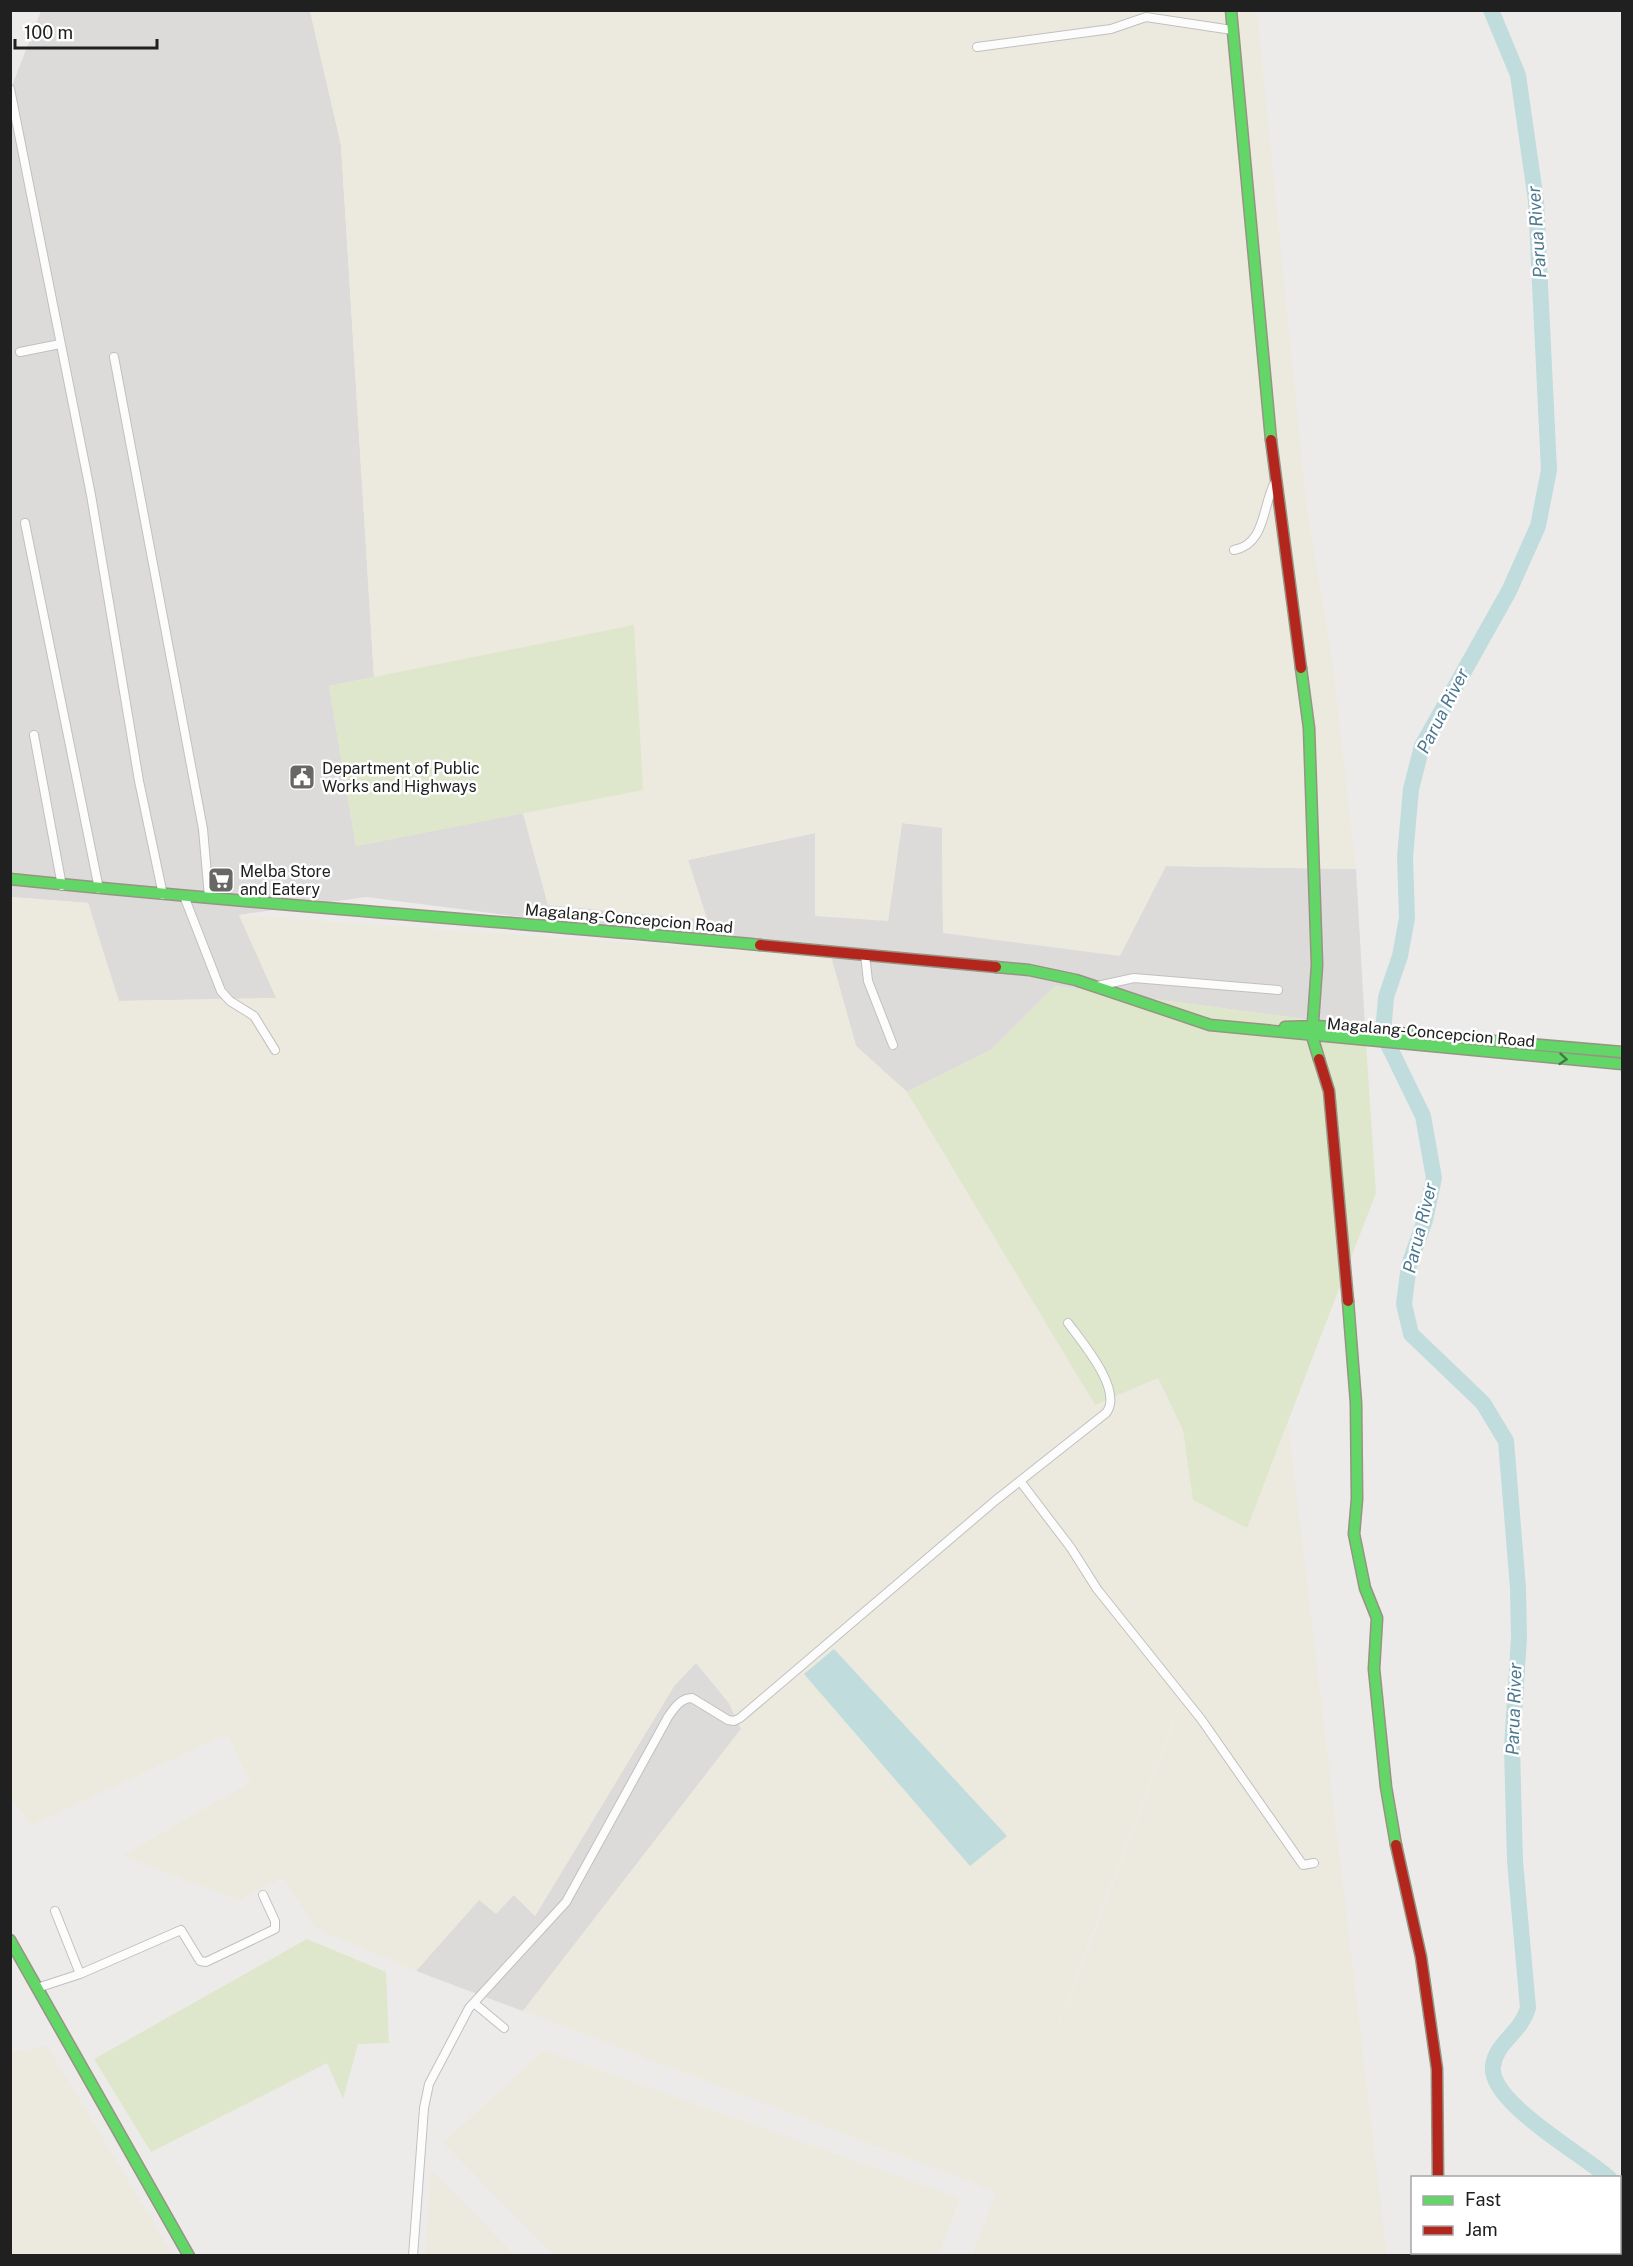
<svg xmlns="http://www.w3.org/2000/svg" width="1633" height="2266" font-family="'Public Sans',sans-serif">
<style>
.built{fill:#dcdbda}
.farmland{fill:#eceade;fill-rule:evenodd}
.grass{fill:#dee7cb}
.water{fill:#c0dcdd}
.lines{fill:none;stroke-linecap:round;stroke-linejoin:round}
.river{stroke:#c0dcdd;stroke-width:16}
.street-casing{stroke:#c1c0bf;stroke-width:10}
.fast-casing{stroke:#969483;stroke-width:13}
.jam-casing{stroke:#969483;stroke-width:13}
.street{stroke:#fcfcfc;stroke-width:8}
.fast{stroke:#63d668;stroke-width:10}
.jam{stroke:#b3261e;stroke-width:10}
.oneway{stroke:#427b44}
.labels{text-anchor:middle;stroke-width:5;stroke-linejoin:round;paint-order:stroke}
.poi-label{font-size:16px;fill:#202020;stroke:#fff;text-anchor:start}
.street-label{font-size:16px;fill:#202020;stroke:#fff}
.water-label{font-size:18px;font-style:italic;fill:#4c788f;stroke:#fff}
</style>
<rect width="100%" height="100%" fill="#edebe9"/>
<path class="built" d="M41,11H310L341,145L374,677L329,686L356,846L523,813L548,905L707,919L688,860L815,833L888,921L902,823L942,827L943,933L1166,866L1356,869L1365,1027L1055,986L991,1050L907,1092L856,1046L831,957L366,897L239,915L277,998L118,1001L88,903L11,897L10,91Z
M696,1662L729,1703L741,1729L523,2011L416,1971L479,1900L514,1895L535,1916L674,1686Z"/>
<path class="farmland" d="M310,11H1257L1307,510L1332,657L1356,869L1166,866L1120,956L943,933L942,828L902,823L888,921L815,916V833L688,860L707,920L548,905L523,813L642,789L634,626L374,677L341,145Z
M11,897L88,903L119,1001L276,998L239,915L831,957L856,1046L907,1092L1095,1405L1158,1378L1183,1430L1193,1500L1247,1528L1288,1421L1387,2255H972L996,2192L523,2011L741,1729L729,1703L696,1663L674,1686L535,1916L514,1895L496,1914L479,1900L416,1971L316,1929L283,1878L238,1900L122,1856L250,1782L227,1734L32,1825L11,1798ZM834,1649L1006,1835V1836L804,1674ZM1188,1683H1189L1037,2084L1084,1955Z
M48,2046L173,2255H11V2052Z
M544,2050L960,2198L939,2255H554L443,2143Z
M431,2170L515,2255H425Z"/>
<path class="grass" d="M634,625L643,790L356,846L329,686Z
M1055,986L1365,1027L1376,1193L1247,1528L1193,1500L1183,1430L1158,1378L1095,1405L907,1092L991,1050Z
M307,1939L386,1972L389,2043L358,2044L343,2099L327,2063L151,2152L94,2059Z"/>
<path class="water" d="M834,1649L1007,1836L970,1866L804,1674Z"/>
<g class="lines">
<path class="river" d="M1491,10L1518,75L1536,201L1549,470L1538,526L1509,591L1422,746L1411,789L1405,857L1407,918L1400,956L1386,997L1383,1034L1423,1116L1434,1178L1425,1220L1409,1265L1404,1304L1411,1334L1483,1403L1506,1441L1518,1588L1519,1638L1512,1747L1515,1861L1528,2008C1521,2033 1496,2042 1493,2066C1488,2102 1584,2155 1609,2178
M1620,2187L1622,2190"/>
<defs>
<path id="street" d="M977,47L1111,29L1146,17L1232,30
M10,89L91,495L139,781L163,895
M20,352L60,344
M114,357L203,829L209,897
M25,523L99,889
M1234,550C1266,544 1262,506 1275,482
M34,735L62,886
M184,896L221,991L230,1001L254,1016L275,1050
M865,955L868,981L893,1045
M1097,986L1134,978L1278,990
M1020,1481L1071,1548L1097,1589L1201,1719L1303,1865L1314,1863
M55,1911L80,1974
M37,1988L80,1974L181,1930L200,1961L206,1962L275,1929V1921L263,1895
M474,2003L504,2028
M1442,2252V2256
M413,2256L424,2108L429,2084L469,2008L566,1902L668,1717C674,1708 681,1698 692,1698L728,1720L734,1721L740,1718L996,1500L1106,1413C1124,1391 1082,1342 1068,1323"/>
<path id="fast" d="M1231,10L1271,440
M1301,668L1309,728L1317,965L1312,1036L1319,1059
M10,879C260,905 510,921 760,945
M996,967L1029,970L1076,980L1210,1025L1622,1064
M1285,1027L1317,1026L1622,1052
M1348,1301L1356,1403L1357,1499L1354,1534L1365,1588L1377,1618L1374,1669L1386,1787L1396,1845
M10,1940L189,2256"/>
<path id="jam" d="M1271,440L1301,668
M760,945L996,967
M1319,1059L1329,1091L1348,1301
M1396,1845L1421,1957L1437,2069L1438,2178"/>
</defs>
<use href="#street" class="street-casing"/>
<use href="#fast" class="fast-casing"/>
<use href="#jam" class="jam-casing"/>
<use href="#street" class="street"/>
<use href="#fast" class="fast"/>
<use href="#jam" class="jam"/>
</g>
<defs><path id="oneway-chevron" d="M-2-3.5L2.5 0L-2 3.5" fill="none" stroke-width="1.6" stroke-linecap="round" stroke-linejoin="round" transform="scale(1.5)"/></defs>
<use class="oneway" href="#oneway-chevron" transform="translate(1563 1059) rotate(5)"/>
<defs>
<symbol id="civic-square" viewBox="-11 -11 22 22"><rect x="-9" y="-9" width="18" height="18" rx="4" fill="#686766" stroke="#fff"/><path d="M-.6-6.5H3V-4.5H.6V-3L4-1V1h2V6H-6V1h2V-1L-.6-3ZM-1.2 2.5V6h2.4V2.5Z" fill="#fff"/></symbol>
<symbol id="supermarket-square" viewBox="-11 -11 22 22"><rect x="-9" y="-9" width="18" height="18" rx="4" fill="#686766" stroke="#fff"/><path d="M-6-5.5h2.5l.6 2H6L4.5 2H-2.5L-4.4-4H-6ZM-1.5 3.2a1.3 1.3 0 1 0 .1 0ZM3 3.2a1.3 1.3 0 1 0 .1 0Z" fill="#fff"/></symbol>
</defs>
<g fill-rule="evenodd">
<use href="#civic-square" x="287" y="762" width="30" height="30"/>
<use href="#supermarket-square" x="206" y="865" width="30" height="30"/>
</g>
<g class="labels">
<g class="poi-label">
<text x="322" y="774">Department of Public<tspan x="322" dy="18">Works and Highways</tspan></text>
<text x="240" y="877">Melba Store<tspan x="240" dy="18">and Eatery</tspan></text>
</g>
<g class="street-label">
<text transform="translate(629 918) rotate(5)" y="6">Magalang-Concepcion Road</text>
<text transform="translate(1431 1032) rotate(5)" y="6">Magalang-Concepcion Road</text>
</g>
<g class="water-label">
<text transform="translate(1537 232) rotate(-94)" y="6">Parua River</text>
<text transform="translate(1443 711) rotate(-63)" y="6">Parua River</text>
<text transform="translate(1420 1228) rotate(-76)" y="6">Parua River</text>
<text transform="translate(1514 1709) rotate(-88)" y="6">Parua River</text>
</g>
</g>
<rect width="1633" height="2266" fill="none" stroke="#202020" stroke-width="24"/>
<rect x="1411" y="2176" width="210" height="78" fill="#ffffff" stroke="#a6a6a6" stroke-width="1.5"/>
<rect x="1423" y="2196" width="30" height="9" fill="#63d668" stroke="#a6a6a6" stroke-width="1.5"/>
<text x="1465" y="2206" font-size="18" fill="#202020">Fast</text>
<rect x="1423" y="2226" width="30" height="9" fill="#b3261e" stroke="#a6a6a6" stroke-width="1.5"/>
<text x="1465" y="2236" font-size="18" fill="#202020">Jam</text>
<path d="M15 39v9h142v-9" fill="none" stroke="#202020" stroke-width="3"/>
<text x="24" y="39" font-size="18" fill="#202020" stroke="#ffffff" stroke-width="4.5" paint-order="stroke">100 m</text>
</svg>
